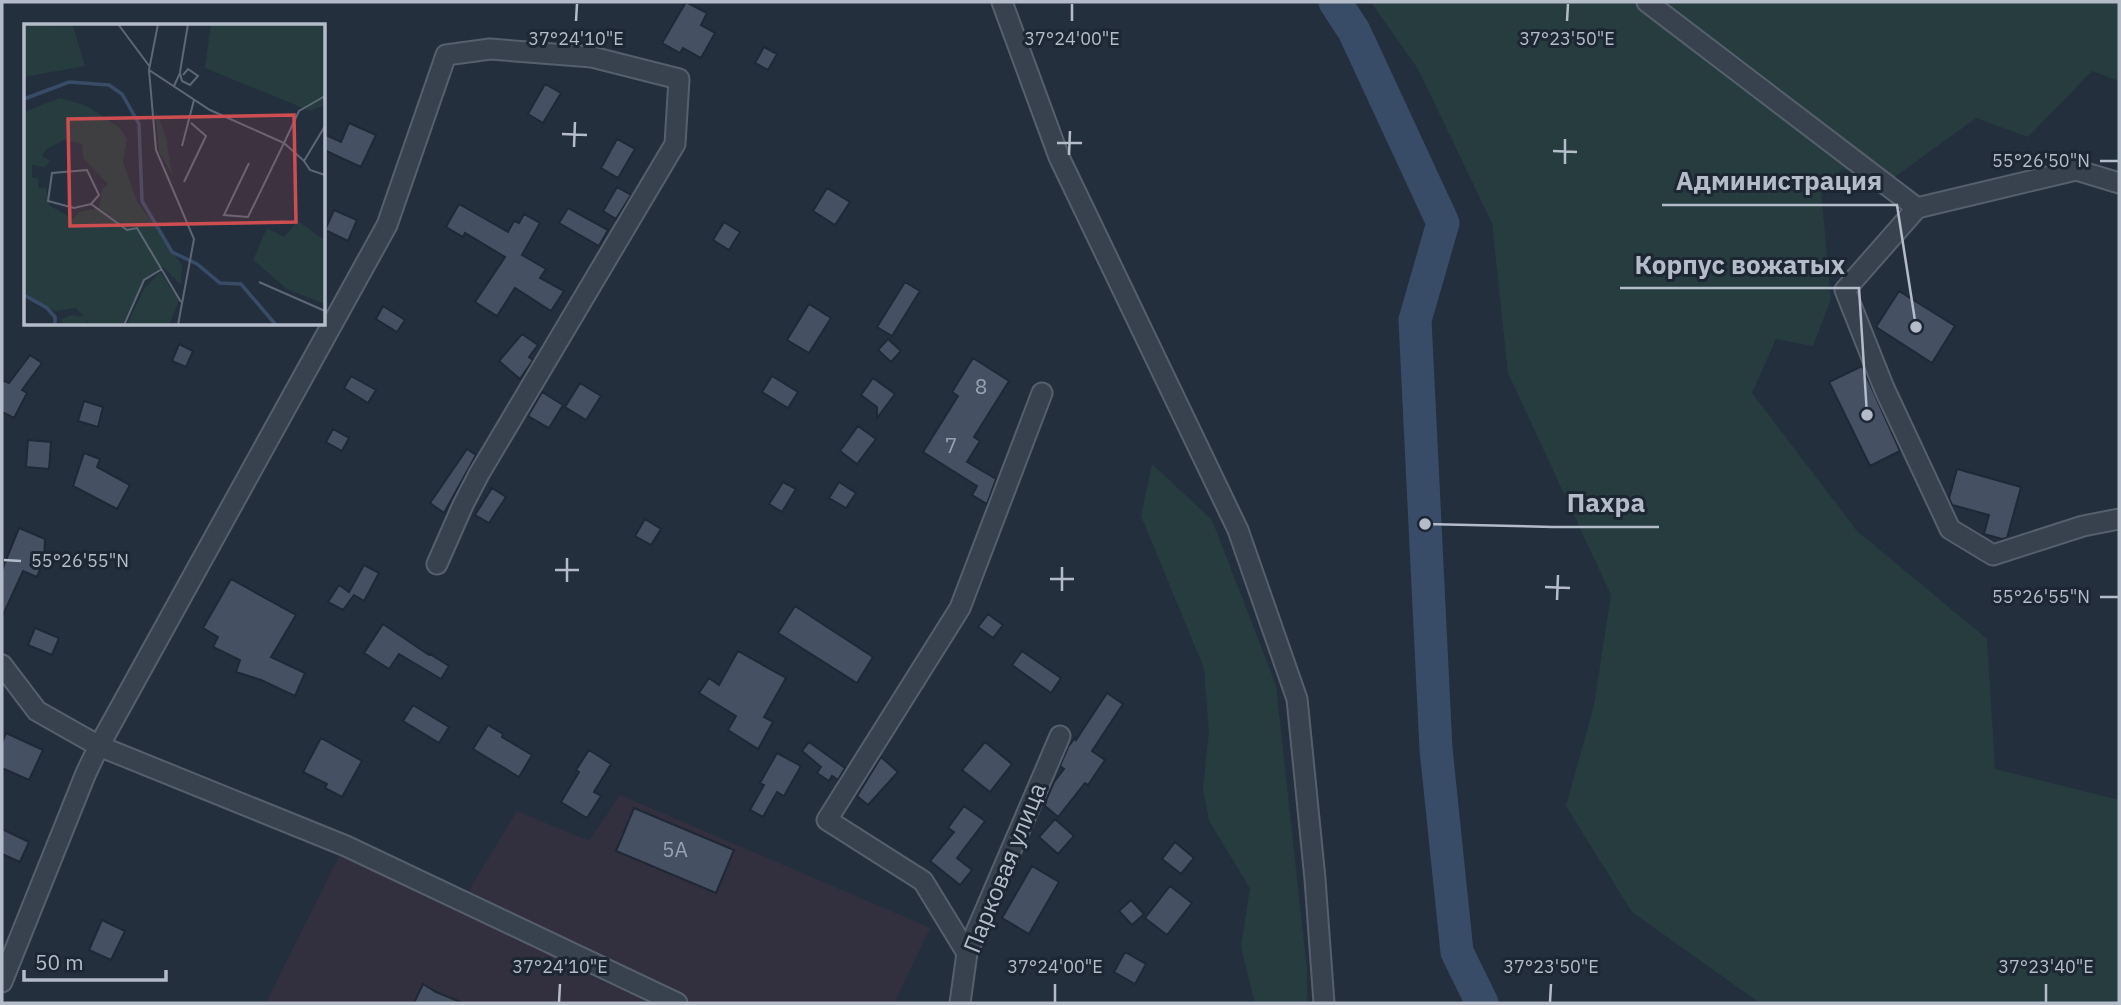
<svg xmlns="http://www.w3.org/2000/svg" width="2121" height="1005" font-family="'IBM Plex Sans',sans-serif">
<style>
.medical{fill:#32303f}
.green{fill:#263c3f}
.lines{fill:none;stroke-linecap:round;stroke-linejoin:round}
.river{stroke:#394c67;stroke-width:33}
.building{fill:#455162;stroke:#1f2835;stroke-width:2}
.minor-casing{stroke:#565f6c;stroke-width:23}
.minor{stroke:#38414e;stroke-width:19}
.ticks{fill:none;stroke:#b4bcc9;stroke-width:2.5}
.labels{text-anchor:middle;stroke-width:6;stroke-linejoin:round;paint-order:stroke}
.number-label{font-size:21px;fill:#98a1af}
.street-label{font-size:24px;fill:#b4bcc9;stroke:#1d2633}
.inset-river{fill:none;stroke:#394c67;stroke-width:3.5}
.inset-road{fill:none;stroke:#5e6776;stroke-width:2}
.view{fill:#ce4d50;fill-opacity:0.15;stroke:#ce4d50;stroke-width:3.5}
.inset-edge{fill:none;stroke:#b4bcc9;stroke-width:3.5}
.ticks-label{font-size:18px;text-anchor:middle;fill:#b4bcc9;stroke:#1d2633;stroke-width:6;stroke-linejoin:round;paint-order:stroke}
.leader{fill:none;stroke:#b4bcc9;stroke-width:2.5}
.callout-dot{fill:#b4bcc9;stroke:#1d2633;stroke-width:2.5}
.callout-label{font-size:26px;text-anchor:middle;font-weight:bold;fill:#b4bcc9;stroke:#1d2633;stroke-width:6;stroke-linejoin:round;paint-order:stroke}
</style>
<rect width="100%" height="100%" fill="#242f3e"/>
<path class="medical" d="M620,795L930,928L894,1003H266L348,838L468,892L517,811L589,841Z"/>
<path class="green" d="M1371,2H2119V81L2092,71L2028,137L1976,118L1889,181L1842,169L1821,191L1831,299L1813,346L1776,339L1752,393L1857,531L1987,639L1995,769L2119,800V1003H1760L1632,912L1566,806L1594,705L1611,595L1508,373L1492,223L1418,69Z
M1152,464L1212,520L1276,685L1307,970V1003H1255L1241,947L1250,888L1209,821L1203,788L1209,732L1204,668L1141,516Z"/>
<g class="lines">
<path class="river" d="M1335,2L1354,31L1443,223L1415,320L1436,749L1457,952L1482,1003"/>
</g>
<path class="building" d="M686,2L707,13L701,25L715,33L701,58L683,48L680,53L662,43Z
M764,47L777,54L768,70L755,63Z
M545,84L561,93L543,123L528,114Z
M349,123L376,135L361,167L324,150V134L341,142Z
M617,139L635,149L618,178L601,168Z
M617,187L631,195L616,219L603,211Z
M827,188L850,202L835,225L813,211Z
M459,204L508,232L514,221L519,223L524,214L540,223L522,255L546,269L540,278L564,291L551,311L515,288L497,316L475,302L505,257L465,233L463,237L446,227Z
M568,208L608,230L599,246L559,223Z
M334,210L357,220L348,241L325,230Z
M724,222L740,232L729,250L713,240Z
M905,282L920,291L892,336L877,327Z
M1899,291L1955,326L1932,363L1876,327Z
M809,304L831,318L809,353L787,340Z
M383,306L405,320L397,332L376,319Z
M522,334L538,345L529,357L533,360L520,379L499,361Z
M888,339L901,351L891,362L878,350Z
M179,344L193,351L186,367L172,361Z
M30,355L42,363L22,390L27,393L14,418L2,412V380L9,383Z
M973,358L1009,381L974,437L980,441L967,462L996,479L987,504L972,495L977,486L923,452L958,396L952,392Z
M1862,366L1900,451L1870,466L1829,382Z
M351,376L376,390L368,403L344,388Z
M772,376L798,392L788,408L762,392Z
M873,378L895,394L877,418V407L861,395Z
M580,383L601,396L586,420L565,407Z
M542,392L563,405L549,428L528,416Z
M84,401L103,407L98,427L78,421Z
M858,426L876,439L857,464L840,451Z
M333,429L349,438L342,451L326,442Z
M28,440L51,442L49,469L26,467Z
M467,449L476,455L444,513L430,503Z
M84,453L100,459L97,467L130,485L117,509L73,486Z
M1957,469L2021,487L2007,538L2002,539L1984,534L1989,515L1952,505L1949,498Z
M783,482L796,489L782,512L769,504Z
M839,482L856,493L846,508L829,498Z
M492,488L506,497L489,523L475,515Z
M645,519L661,529L651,545L635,536Z
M19,528L45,539L44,560L37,577L23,571L2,617V570Z
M364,565L379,573L364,601L354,595L343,610L328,602L339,585L349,592Z
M231,579L296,615L271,657L305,673L295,696L261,680L236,672L240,660L213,647L218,637L203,628Z
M795,606L873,657L857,683L778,633Z
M988,614L1003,625L993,638L978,627Z
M383,624L429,655L430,654L449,666L441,679L399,654L389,669L364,653Z
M35,628L59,638L52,655L28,645Z
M738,651L786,678L764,717L773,722L758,749L728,730L736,716L699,693L709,678L719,685Z
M1022,651L1061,678L1051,693L1012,665Z
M1107,693L1123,704L1092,751L1105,760L1088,785L1085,783L1058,817L1044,805L1054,782L1064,769L1060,766L1068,747L1075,738L1076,740Z
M413,705L449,727L439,743L403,721Z
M488,725L503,734L502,737L532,755L519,777L473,749Z
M6,733L43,750L29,780L2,768V743Z
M321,738L362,761L342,797L325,788L327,784L303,772Z
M809,742L845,768L838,780L832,776L829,781L817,773L821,767L802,751Z
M985,742L1012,764L990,792L962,770Z
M589,750L611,764L594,792L601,796L587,818L561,802L579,772L576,770Z
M777,753L801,766L784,796L777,792L763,817L750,810L764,785L760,783Z
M881,757L898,772L868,805L857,796Z
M964,806L985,821L957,858L972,870L960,885L930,861L954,832L948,828Z
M634,808L734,850L716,893L616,851Z
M1055,819L1074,836L1058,854L1039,837Z
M2,829L29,842L20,862L2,854Z
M1175,842L1194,858L1181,874L1162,859Z
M1032,866L1059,882L1029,934L1002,918Z
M1170,886L1192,903L1167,935L1145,918Z
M1131,900L1144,914L1132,925L1119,911Z
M102,920L125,931L111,960L89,950Z
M1125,952L1146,964L1135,984L1114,972Z
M423,984L436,992L463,1003H414Z"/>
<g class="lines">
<defs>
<path id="minor" d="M1002,2L1059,157L1238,530L1297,699L1315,879L1324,1003
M1647,2L1917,208
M2119,183L2076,170L1917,208L1845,290L1884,388L1950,529L1993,555L2083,526L2119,519
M437,564L463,505L479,474L675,144L679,79L592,57L490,49L446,55L387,225L99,746L346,846L677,1003
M2,665L37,711L99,746L86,773L2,982
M967,953L923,881L827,820L960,608L1042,393
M960,1003L967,953L1060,736"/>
</defs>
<use href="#minor" class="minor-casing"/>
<use href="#minor" class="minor"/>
</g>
<path class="ticks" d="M576,21L577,4M1072,21V4M1567,21L1568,4M562,134L587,135M1057,143H1082M574,147L575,122M1553,151L1577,152M1069,155L1070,131M2100,161H2118M1565,164V139M4,560L21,561M555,570H579M1050,579H1074M567,582V558M1545,587L1570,588M1062,591V567M2100,597H2118M1557,600L1558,575M559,1002L560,984M1055,1002V984M1550,1002L1551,984M2046,1002V984"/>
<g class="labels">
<g class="number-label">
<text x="981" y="394">8</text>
<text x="951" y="453">7</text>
<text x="675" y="857">5А</text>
</g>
<g class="street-label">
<text transform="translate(1005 868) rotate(-68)" y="8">Парковая улица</text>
</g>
</g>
<g transform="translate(24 24)">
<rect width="301" height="301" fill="#242f3e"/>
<path d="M0,0L49,2L61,42L0,53ZM187,0H301V81L286,87L181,44ZM36,74L63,82L96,104L103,115L99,138L113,177L158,241L157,261L139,243L120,255L98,301H65L62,295L64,301H37L38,295L47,291L60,293L52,284L31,287L0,269V88ZM40,116L58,120L59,134L84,160L78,165L75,184L55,188L49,195L25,181L22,164L14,163L15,155L8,153V141L21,143L26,137L18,132L23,125ZM131,85L142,113L148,151L135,128ZM274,197L300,216L301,280L263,265L229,236L243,204L260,213ZM136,248L155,276L145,301H103L120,265Z" fill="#263c3f" fill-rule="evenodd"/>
<path class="inset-river" d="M0,75L45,58L85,61L98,70L115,100L118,177L148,228L173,240L196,259L217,260L252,301M0,271L23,284L31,293V301"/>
<path class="inset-road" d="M94,0L126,43M134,0L125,46L132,126L170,215L154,301M125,46L186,86L260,119L224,193L200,191L225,139M156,48L164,0M150,62L156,49L158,57L166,61L174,52L164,45L159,51M301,72L275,87L260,119L280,137L301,102M158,122L170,76M280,137L286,146L301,151M160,158L182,112L167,99M67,180L75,171L63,146L28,149L24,177L50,184L67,180L103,206L113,204L157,278M235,258L301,287M100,301L120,256L138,245"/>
<path class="view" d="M270,91L272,198L46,202L44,95Z"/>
<rect width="301" height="301" class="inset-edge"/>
</g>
<g class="ticks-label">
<text x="576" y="45">37°24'10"E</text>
<text x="1072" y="45">37°24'00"E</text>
<text x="1567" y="45">37°23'50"E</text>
<text x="2041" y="167">55°26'50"N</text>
<text x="80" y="567">55°26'55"N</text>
<text x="2041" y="603">55°26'55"N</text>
<text x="560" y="973">37°24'10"E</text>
<text x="1055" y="973">37°24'00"E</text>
<text x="1551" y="973">37°23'50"E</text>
<text x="2046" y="973">37°23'40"E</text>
</g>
<path class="leader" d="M1916 327L1897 205H1662M1867 415L1859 288H1620M1425 524L1553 527H1659"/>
<g class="callout-dot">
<circle cx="1916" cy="327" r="7"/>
<circle cx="1867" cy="415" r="7"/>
<circle cx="1425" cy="524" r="7"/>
</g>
<g class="callout-label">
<text x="1779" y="190">Администрация</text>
<text x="1740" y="274">Корпус вожатых</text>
<text x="1606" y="512">Пахра</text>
</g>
<rect width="2121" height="1005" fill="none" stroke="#b4bcc9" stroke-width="7"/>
<path d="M24 970v10h142v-10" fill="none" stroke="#b4bcc9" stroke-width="3.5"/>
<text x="35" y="970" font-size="21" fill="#b4bcc9" stroke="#1d2633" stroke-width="5" paint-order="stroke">50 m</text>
</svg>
